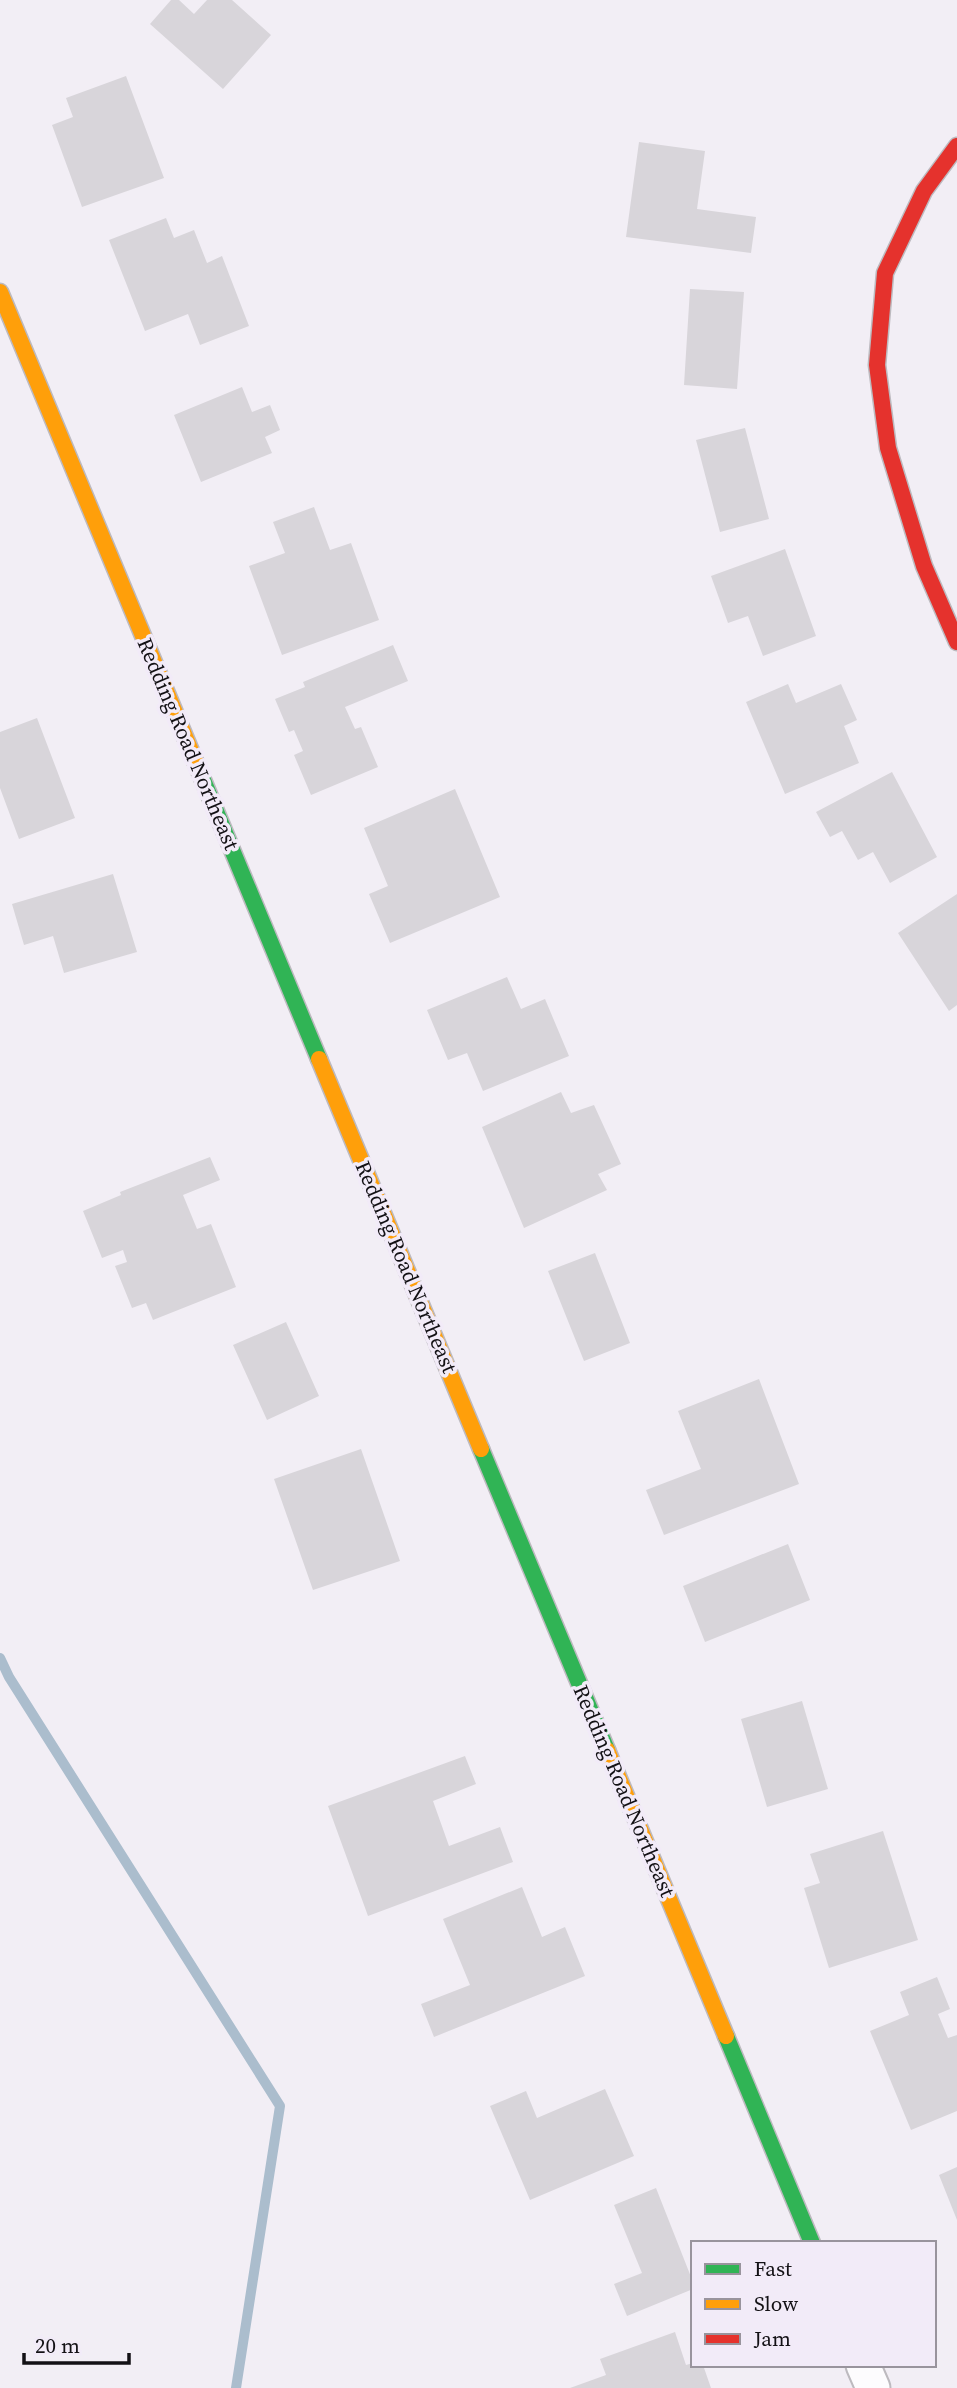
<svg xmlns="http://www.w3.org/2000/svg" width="957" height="2388" font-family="'Source Serif 4',serif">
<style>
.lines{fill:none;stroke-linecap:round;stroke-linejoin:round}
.stream{stroke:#abbdcd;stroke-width:10}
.building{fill:#d8d5da}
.street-casing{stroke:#bdbabf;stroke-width:37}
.fast-casing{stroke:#bdbabf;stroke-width:19}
.slow-casing{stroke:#bdbabf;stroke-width:19}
.jam-casing{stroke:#bdbabf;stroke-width:19}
.street{stroke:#fdfcfe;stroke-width:33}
.fast{stroke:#30b455;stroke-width:16}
.slow{stroke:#ff9f0a;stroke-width:16}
.jam{stroke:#e5322d;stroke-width:16}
.labels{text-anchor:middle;stroke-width:7;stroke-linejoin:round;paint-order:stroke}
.street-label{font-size:21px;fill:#131115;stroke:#f2ebf8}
</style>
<rect width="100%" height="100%" fill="#f2eef5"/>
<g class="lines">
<path class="stream" d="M0,1658L9,1677L280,2106L236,2388"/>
</g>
<path class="building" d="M171,0H179L194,14L207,0H232L271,35L223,89L150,24Z
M126,76L164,178L82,207L52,125L73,117L66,98Z
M639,142L705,151L697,209L756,217L751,253L626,237Z
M166,218L174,238L194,230L207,263L222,256L249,326L200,345L188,314L145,331L109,240Z
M690,289L744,292L737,389L684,385Z
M242,387L252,412L270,405L280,430L265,437L272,453L201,482L174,415Z
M745,428L769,519L720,532L696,440Z
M314,507L330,550L351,543L379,620L282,655L249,566L285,553L273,522Z
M785,549L816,636L763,656L748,616L728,623L711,576Z
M393,645L408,681L345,707L355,729L361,727L378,767L311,795L294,755L303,751L294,730L289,732L275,699L305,687L303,682Z
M788,684L796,703L841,684L857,720L844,726L859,763L785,794L746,702Z
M37,718L75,818L19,839L0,788V732Z
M892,772L937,857L890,883L873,852L858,860L842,831L830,837L816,812Z
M455,789L500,897L390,943L369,894L388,886L364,828Z
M113,874L137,952L64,973L53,936L24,945L12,904Z
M957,894V1005L949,1011L898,933Z
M507,977L521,1009L545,999L569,1056L483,1091L467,1053L448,1060L427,1010Z
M561,1092L571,1113L594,1105L621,1164L598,1174L607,1190L524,1228L482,1127Z
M210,1157L220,1180L183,1195L197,1229L211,1224L236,1287L153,1320L146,1303L132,1308L115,1266L127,1262L123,1250L102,1258L83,1211L121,1195L120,1192Z
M595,1253L630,1343L584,1361L548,1271Z
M286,1322L319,1396L267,1420L233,1345Z
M759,1379L799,1484L664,1535L646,1490L701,1469L678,1411Z
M361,1449L400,1561L313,1590L274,1479Z
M788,1544L810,1600L705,1642L683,1586Z
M802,1701L828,1789L767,1807L741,1719Z
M465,1756L476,1784L433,1801L449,1846L500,1827L513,1862L368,1916L328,1806Z
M883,1831L918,1940L829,1968L804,1888L820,1883L810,1854Z
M522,1887L542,1937L565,1927L585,1976L434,2037L421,2004L470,1985L443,1919Z
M937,1977L950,2009L938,2014L948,2038L957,2035V2111L911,2130L870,2031L909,2015L900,1992Z
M605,2089L634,2156L530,2200L490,2106L526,2091L537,2118Z
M957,2167V2220L939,2175Z
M656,2188L693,2282V2289L627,2316L614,2284L642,2273L614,2205Z
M675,2332L686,2365L693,2363V2365H703L711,2388H570L606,2375L600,2359Z"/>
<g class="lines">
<defs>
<path id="street" d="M863,2365L873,2388"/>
<path id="fast" d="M198,768L319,1059
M481,1449L607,1750
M726,2036L812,2243"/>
<path id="slow" d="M0,292L198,768
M319,1059L481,1449
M607,1750L726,2036"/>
<path id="jam" d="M957,146L924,191L885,273L877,365L888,448L924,566L957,642"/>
</defs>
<use href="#street" class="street-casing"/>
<use href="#fast" class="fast-casing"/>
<use href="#slow" class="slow-casing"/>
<use href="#jam" class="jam-casing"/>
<use href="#street" class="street"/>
<use href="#fast" class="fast"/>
<use href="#slow" class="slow"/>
<use href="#jam" class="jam"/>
</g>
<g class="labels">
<g class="street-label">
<text transform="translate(188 744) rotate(67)" y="7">Redding Road Northeast</text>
<text transform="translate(406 1267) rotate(67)" y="7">Redding Road Northeast</text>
<text transform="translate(624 1791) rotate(67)" y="7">Redding Road Northeast</text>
</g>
</g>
<rect x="691" y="2241" width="245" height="126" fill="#f2ebf8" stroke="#99949d" stroke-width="2"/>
<rect x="705" y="2264" width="35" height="10" fill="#30b455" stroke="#99949d" stroke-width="2"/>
<text x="754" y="2276" font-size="21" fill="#131115">Fast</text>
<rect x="705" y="2299" width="35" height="10" fill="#ff9f0a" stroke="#99949d" stroke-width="2"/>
<text x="754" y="2311" font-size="21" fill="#131115">Slow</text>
<rect x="705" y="2334" width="35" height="10" fill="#e5322d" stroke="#99949d" stroke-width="2"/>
<text x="754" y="2346" font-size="21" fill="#131115">Jam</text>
<path d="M24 2353v10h105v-10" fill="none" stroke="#131115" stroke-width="3.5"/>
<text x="35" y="2353" font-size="21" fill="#131115" stroke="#f2ebf8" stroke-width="5" paint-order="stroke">20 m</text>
</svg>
